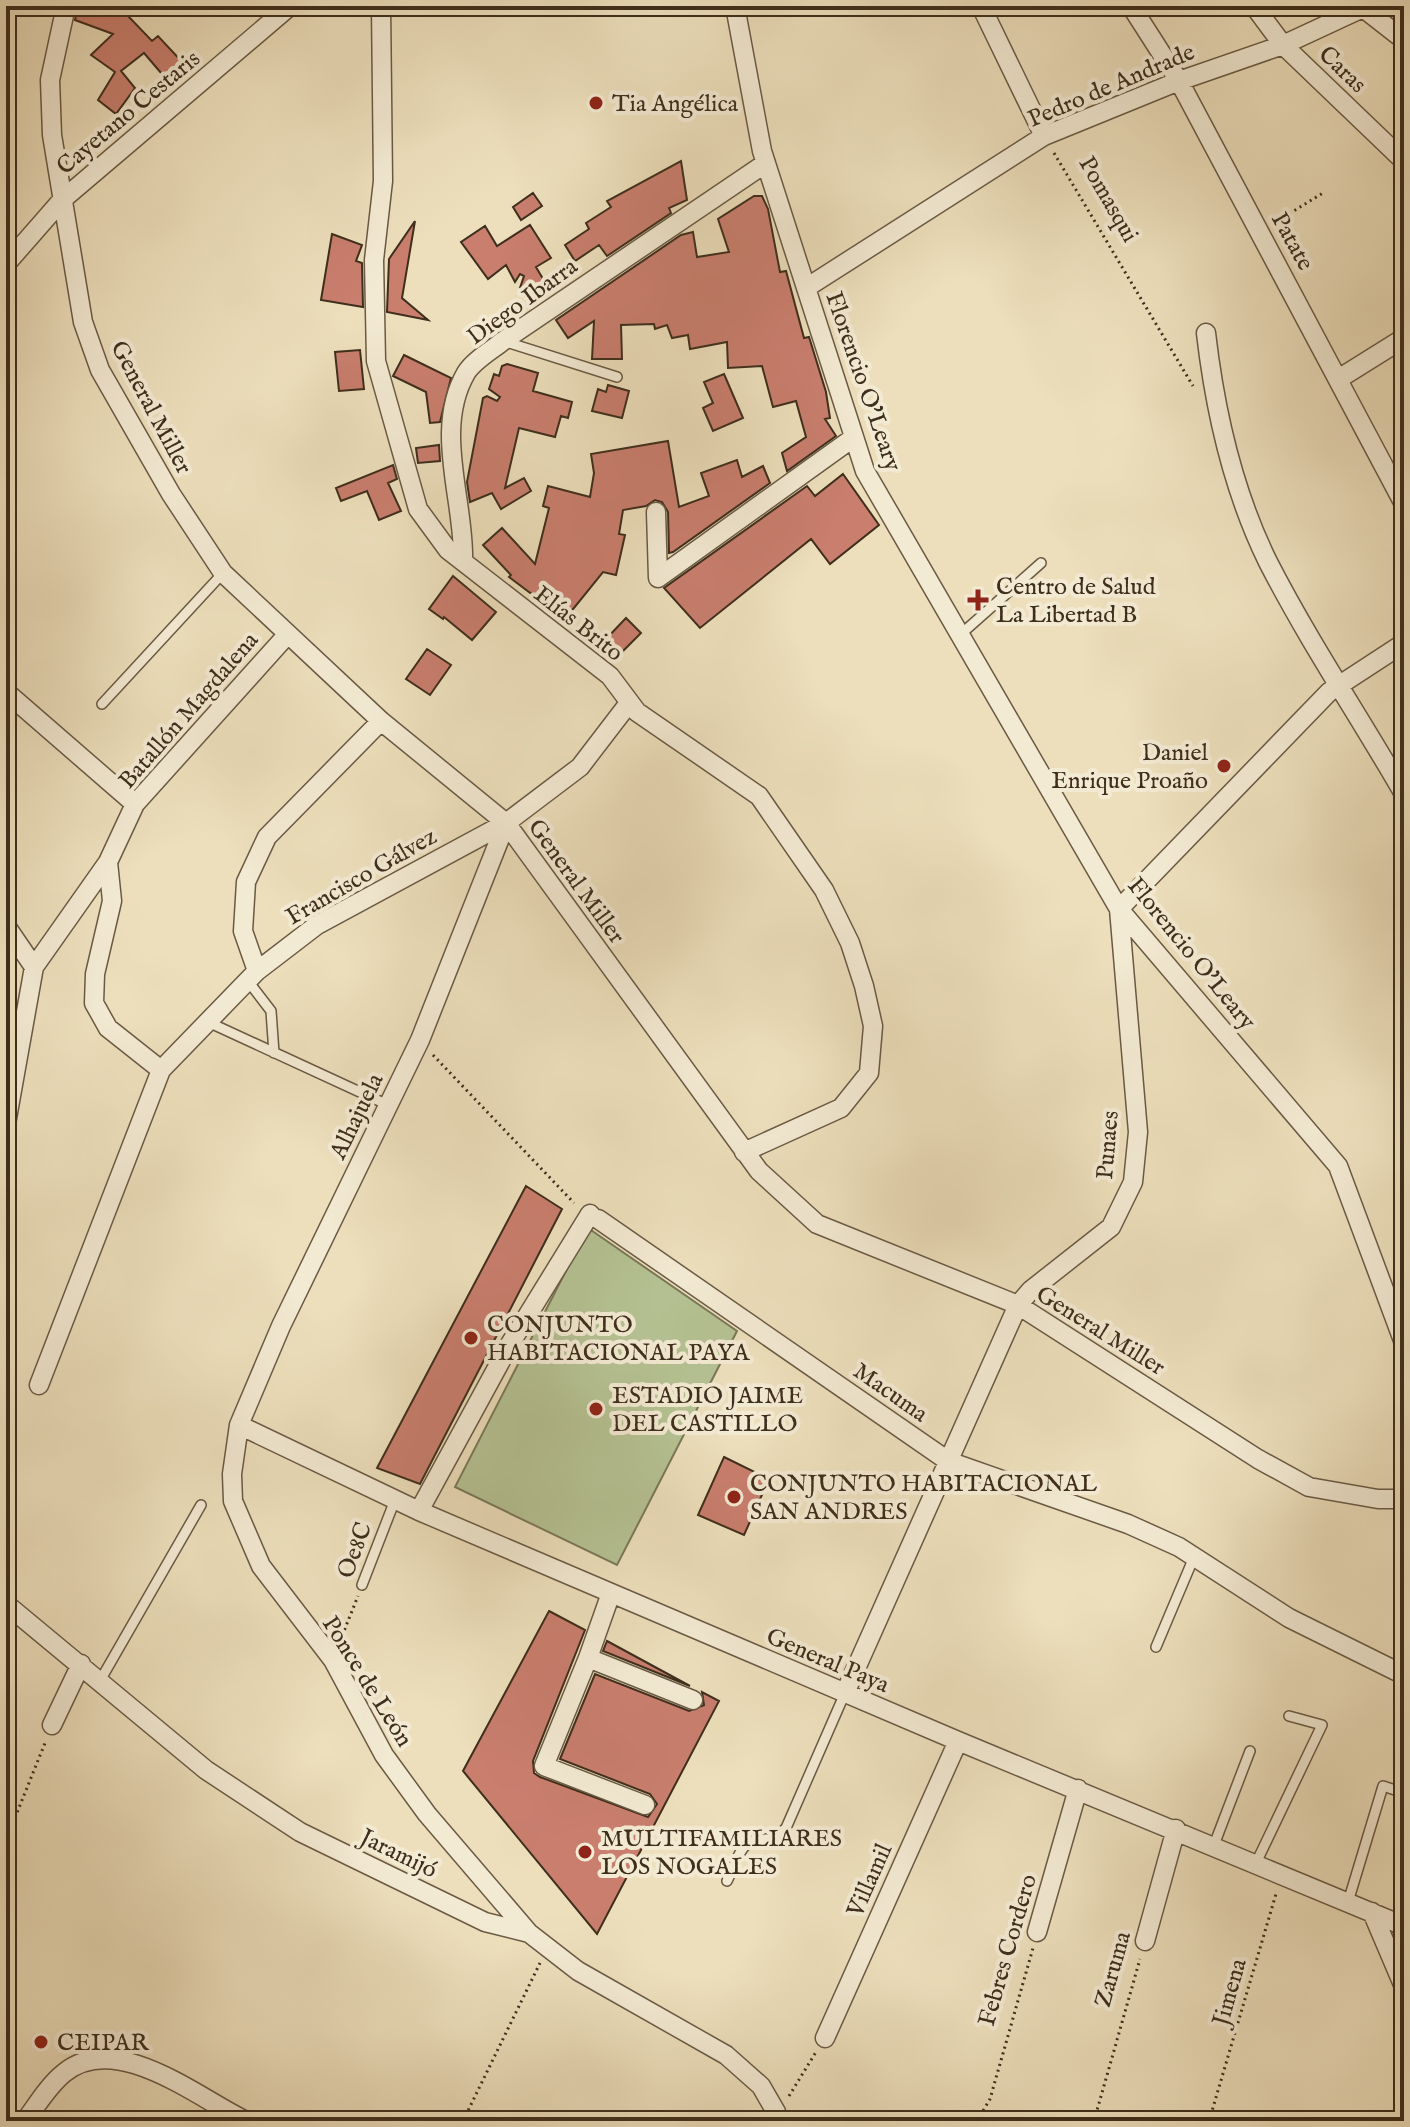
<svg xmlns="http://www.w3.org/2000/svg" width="1410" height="2127" font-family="'IM FELL English',serif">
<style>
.green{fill:#b5c293;stroke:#7a7858;stroke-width:2}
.building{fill:#c97e6e;stroke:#3e2e1c;stroke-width:2}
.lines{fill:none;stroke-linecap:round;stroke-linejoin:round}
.service-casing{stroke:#6a5a44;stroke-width:12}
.minor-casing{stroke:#6a5a44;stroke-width:21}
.path{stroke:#3e2e1c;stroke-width:3;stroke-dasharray:2 4;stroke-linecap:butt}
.service{stroke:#f3ead3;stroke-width:9}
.minor{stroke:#f3ead3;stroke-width:18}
.poi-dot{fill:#8f2418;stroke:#f3ead3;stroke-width:3}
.labels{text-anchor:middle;stroke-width:8;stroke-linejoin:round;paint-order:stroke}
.street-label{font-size:24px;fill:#3e2e1c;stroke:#f3ead3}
.poi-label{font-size:24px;fill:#3e2e1c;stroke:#f3ead3;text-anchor:start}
</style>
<rect width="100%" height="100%" fill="#eddfbc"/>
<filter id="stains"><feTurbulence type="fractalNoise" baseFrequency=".0025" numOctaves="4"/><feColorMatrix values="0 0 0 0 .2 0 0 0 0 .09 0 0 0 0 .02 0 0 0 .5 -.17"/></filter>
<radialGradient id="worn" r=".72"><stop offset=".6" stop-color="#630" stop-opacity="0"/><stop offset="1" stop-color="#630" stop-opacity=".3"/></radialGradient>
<path class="green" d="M588,1228L737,1331L617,1565L455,1487Z"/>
<path class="building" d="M78,6H138L128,16L152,41L158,36L184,64L167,80L144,53L121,71L135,88L116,114L98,100L115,72L91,55L113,34L75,20Z
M681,161L687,200L669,208L671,213L607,256L599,245L575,261L565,245L589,229L586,223L611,207L607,201Z
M533,193L542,206L521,220L513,207Z
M754,196H762L768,209L780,272L786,271L804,338L809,337L826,392L830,418L825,419L836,436L787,471L782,453L806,437L796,401L773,407L762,366L728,368L727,342L690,349L688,335L672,338L667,325L655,329L654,324L621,325L622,359H592L594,321L568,338L556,320L681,235L693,232L697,257L729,252L718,219Z
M415,221L402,298L428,320L387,312L389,259Z
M530,225L551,258L536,267L549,289L528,302L520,288L524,276L520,274L515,282L506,265L488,279L461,242L485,226L497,246Z
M332,234L362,245L356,261L362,263L363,307L321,300Z
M360,350L364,389L339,391L335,352Z
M404,355L451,378L440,422L430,423L426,392L393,376Z
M507,364L538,373L533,391L572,402L568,418L561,416L555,437L519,428L505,488L524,478L531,491L501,509L492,493L470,502L467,482L483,398L487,396L497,401L500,397L489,389L494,374L499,376L502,366Z
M724,374L743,418L713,431L703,408L713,403L704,382Z
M608,385L629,391L622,418L592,411L598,389L606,392Z
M668,441L679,507L709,496L701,473L737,460L742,477L763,466L770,483L673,552L669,553L668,512L662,502L655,500L646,506L623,510L619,534L625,535L616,575L603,572L565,619L509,577L511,575L483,545L502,528L535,564L549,508L543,506L548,486L590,497L594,473L591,454Z
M439,445L440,461L418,463L416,448Z
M393,465L397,479L388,483L401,511L379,520L367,491L341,501L336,488Z
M843,474L879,525L830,564L811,539L700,628L664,588L807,486L815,496Z
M453,576L496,612L472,640L444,617L443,619L429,609Z
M626,618L641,633L621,653L606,639Z
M427,649L451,665L430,695L406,679Z
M526,1186L562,1209L420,1484L377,1468Z
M724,1457L769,1479L744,1535L698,1515Z
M549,1611L585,1630L533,1761L534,1773L540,1777L648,1817L657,1804L650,1794L560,1759L595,1674L689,1711L704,1705L702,1692L719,1701L597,1934L463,1771Z
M607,1641L690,1686L603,1651Z"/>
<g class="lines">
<defs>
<path id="service" d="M503,341L617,377
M960,635L1041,563
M102,704L223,573
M248,981L271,1011L274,1053
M208,1022L388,1105
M362,1585L395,1500
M1156,1647L1194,1557
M101,1679L201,1505
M1214,1845L1250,1751
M1256,1863L1322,1725L1289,1716
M727,1881C741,1853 739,1837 774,1839L786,1828L845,1693
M1348,1902L1383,1786L1404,1793"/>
<path id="minor" d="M66,6L50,80L52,135L83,322L100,370L171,494L223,573L381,721L506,823L759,1171L817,1224L1018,1305L1258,1459L1309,1487L1378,1499H1404
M381,6L383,181L374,260L376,361L418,509L448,550L610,676L637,712L759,796L824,890L850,943L864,986L873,1026L869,1073L841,1108L744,1152
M735,6L762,151L865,471L1119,909L1338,1166L1404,1343
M981,6L1044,136
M1131,6L1179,81L1404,504
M1254,6L1283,45L1404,161
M1363,8L1404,40
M6,264L62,200L290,6
M806,288L1044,136L1179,81L1283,45L1367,6
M1206,333C1215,411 1233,491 1268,562C1309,642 1359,716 1404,794
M1340,378L1404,338
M656,512L658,578L853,438
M463,561C465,502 433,430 466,373C473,361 492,350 503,341L766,163
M6,692L135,804
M506,823L420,1040L281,1326L239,1425L232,1474L233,1501L261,1566L333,1660L384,1755L427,1814L529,1933
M108,862L112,901L95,974L94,1003L108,1028L161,1070
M6,926L34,967
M257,971L243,931L246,882L267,837L381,721
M6,1124L34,967L108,862L135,804L287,635
M598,1219L948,1461L1128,1524L1179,1547L1289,1618L1404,1675
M39,1385L161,1070L257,971L317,925L506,823L580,767L629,703
M239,1425L419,1511L958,1741L1404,1926
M419,1511L510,1344L590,1214
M611,1593L588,1658L693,1700
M6,1604L206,1770L300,1832L485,1922L529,1933L578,1971L726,2055L761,2086L776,2112L777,2121
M588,1658L544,1766L645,1805
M845,1693L1018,1305L1031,1290L1111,1227L1133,1182L1138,1132L1119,909L1329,692L1404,643
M52,1725L81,1664
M1372,1912L1404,1987
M1037,1932L1078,1789
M1145,1941L1176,1829
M825,2038L958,1741
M25,2121C37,2105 48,2086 64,2073C116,2030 198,2098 246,2121"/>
</defs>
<use href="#service" class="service-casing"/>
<use href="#minor" class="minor-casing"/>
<path class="path" d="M1054,153L1193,386
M1274,223L1323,193
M433,1055L574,1203
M340,1641L358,1596
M6,1840L45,1743
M789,2096L816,2052
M463,2121L540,1963
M977,2121L990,2099L1033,1948
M1094,2121L1140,1959
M1209,2121L1276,1894"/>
<use href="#service" class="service"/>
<use href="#minor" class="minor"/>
</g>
<g class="poi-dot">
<circle cx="596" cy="103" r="8"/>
<path d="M974 588h8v8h8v8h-8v8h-8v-8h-8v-8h8z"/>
<circle cx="1224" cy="766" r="8"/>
<circle cx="471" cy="1338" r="8"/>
<circle cx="596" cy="1409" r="8"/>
<circle cx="734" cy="1497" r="8"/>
<circle cx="585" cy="1852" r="8"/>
<circle cx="41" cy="2042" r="8"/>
</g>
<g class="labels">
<g class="street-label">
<text transform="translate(1343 69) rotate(44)" y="8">Caras</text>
<text transform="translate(1111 85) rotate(-23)" y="8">Pedro de Andrade</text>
<text transform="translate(128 112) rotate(-40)" y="8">Cayetano Cestaris</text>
<text transform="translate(1109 199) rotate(60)" y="8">Pomasqui</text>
<text transform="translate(1293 241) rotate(61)" y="8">Patate</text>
<text transform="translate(522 301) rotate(-36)" y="8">Diego Ibarra</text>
<text transform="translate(864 381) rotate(71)" y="8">Florencio O'Leary</text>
<text transform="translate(152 407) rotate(62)" y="8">General Miller</text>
<text transform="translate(579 623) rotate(38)" y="8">Elías Brito</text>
<text transform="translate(188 710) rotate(-49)" y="8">Batallón Magdalena</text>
<text transform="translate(361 876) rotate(-30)" y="8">Francisco Gálvez</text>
<text transform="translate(577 881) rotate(54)" y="8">General Miller</text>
<text transform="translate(1192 953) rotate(51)" y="8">Florencio O'Leary</text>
<text transform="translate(356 1116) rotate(-64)" y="8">Alhajuela</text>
<text transform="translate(1107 1145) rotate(-85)" y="8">Punaes</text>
<text transform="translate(1101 1330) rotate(32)" y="8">General Miller</text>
<text transform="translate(891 1392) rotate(35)" y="8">Macuma</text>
<text transform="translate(354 1550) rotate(-69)" y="8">Oe8C</text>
<text transform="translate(828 1660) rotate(23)" y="8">General Paya</text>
<text transform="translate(368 1681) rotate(58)" y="8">Ponce de León</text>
<text transform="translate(399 1853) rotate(26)" y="8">Jaramijó</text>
<text transform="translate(869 1880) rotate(-66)" y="8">Villamil</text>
<text transform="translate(1007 1950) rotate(-74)" y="8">Febres Cordero</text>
<text transform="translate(1112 1969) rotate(-74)" y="8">Zaruma</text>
<text transform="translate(1229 1992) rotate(-74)" y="8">Jimena</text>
</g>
<g class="poi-label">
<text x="612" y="111">Tia Angélica</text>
<text x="996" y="594">Centro de Salud<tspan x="996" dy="28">La Libertad B</tspan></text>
<text x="1208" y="760" text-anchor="end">Daniel<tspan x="1208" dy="28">Enrique Proaño</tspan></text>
<text x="487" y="1332">CONJUNTO<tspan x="487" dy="28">HABITACIONAL PAYA</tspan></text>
<text x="612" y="1403">ESTADIO JAIME<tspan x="612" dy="28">DEL CASTILLO</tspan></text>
<text x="750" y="1491">CONJUNTO HABITACIONAL<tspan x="750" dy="28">SAN ANDRES</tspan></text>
<text x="601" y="1846">MULTIFAMILIARES<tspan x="601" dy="28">LOS NOGALES</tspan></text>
<text x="57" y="2050">CEIPAR</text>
</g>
</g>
<rect width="1410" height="2127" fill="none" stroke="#eddfbc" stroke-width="32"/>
<rect x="8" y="8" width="1394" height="2111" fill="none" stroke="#3e2e1c" stroke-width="4"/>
<rect x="16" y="16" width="1378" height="2095" fill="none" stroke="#3e2e1c" stroke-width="2"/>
<rect width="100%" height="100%" filter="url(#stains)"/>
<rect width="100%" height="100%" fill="url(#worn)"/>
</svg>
